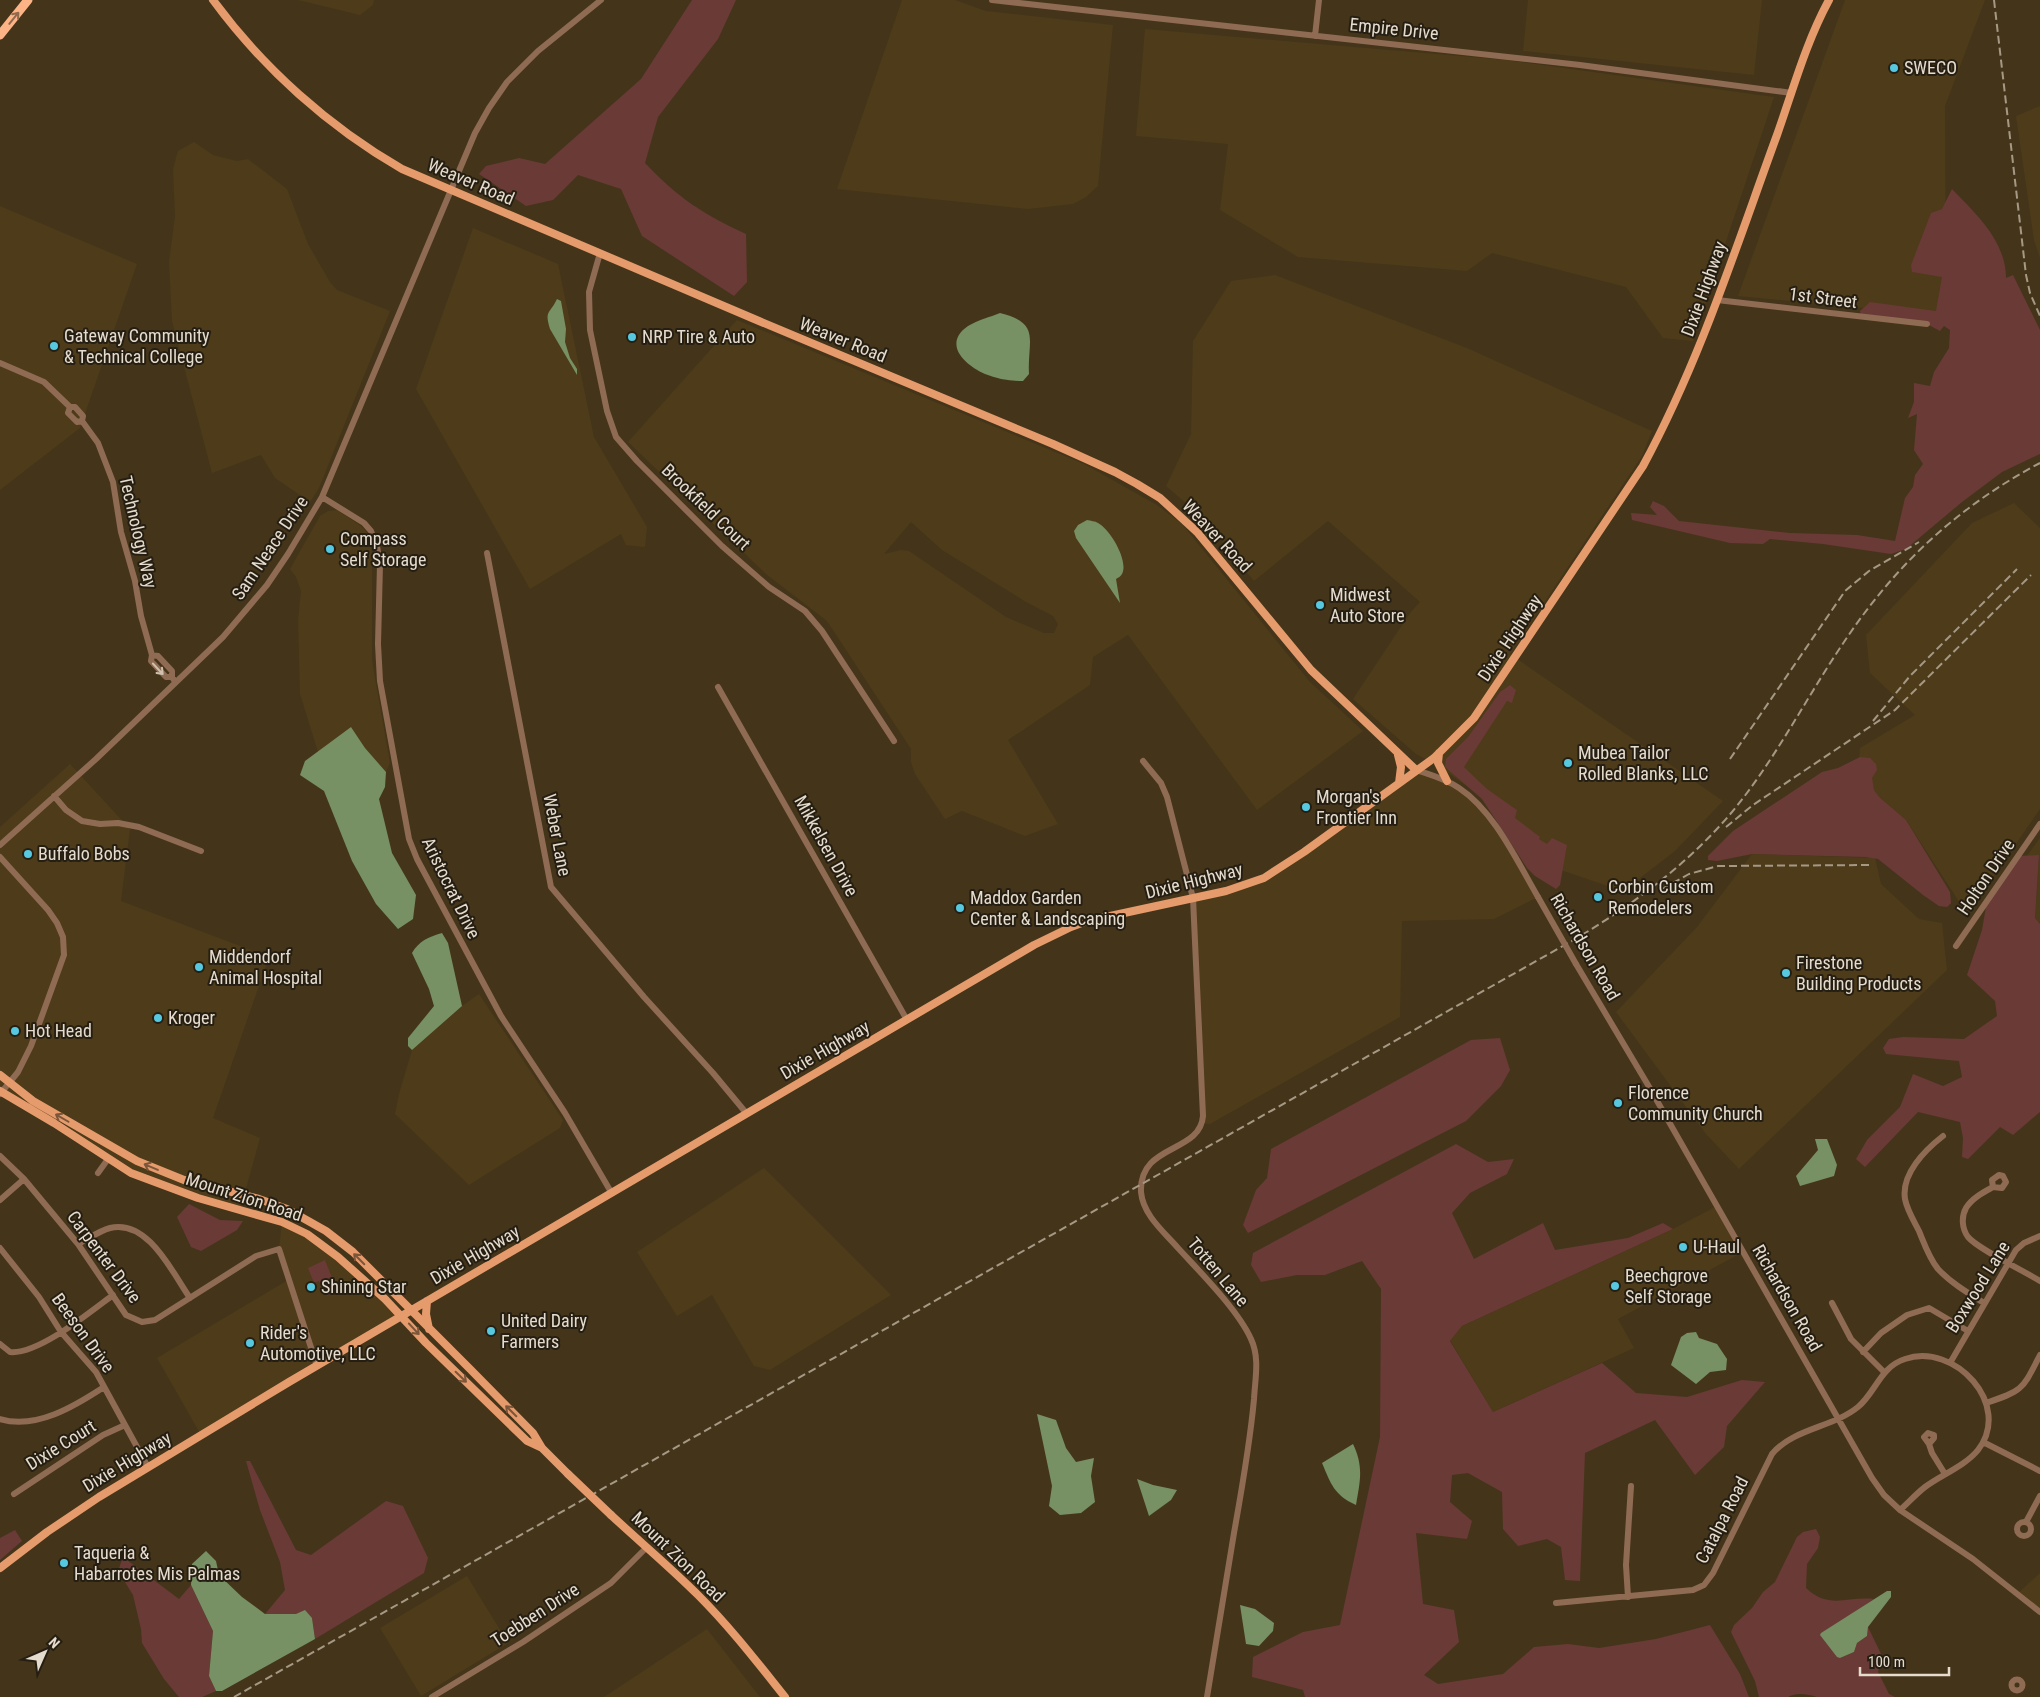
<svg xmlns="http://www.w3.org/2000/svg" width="2040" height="1697" font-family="'Roboto Condensed',sans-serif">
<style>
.built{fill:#4e3b19;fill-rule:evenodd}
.green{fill:#6a3a36}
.water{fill:#779064}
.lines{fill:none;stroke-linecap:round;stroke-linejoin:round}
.minor{stroke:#906b54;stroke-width:6}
.major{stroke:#e69b6c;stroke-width:8}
.highway{stroke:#fcb487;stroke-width:9}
.rail{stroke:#a59986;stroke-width:2;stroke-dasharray:8 4;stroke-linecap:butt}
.minor-bridge{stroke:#906b54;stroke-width:6}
.major-bridge{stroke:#e69b6c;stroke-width:8}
.oneway{stroke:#90694c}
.oneway2{stroke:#d0c0af}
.oneway3{stroke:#7c563a}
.poi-dot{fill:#56c9e0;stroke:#251e12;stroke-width:2}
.labels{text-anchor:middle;stroke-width:4;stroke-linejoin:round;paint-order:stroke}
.street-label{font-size:18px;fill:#e6dccd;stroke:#251e12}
.poi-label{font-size:18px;fill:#e6dccd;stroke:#251e12;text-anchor:start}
</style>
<rect width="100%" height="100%" fill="#44351a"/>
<path class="built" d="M298,0H374L373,5L360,15Z
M902,0H955L986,11L1113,25L1098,186L1086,197L1073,204L1028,209L837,189Z
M1528,0H1762L1754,75L1523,51Z
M1845,0H1985L1945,106L1946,316L1738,296Z
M1145,29L1506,60L1774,97L1693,341L1663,338L1626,287L1492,253L1467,271L1298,257L1220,210L1228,144L1136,136Z
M2040,106V258L2034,240L2016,116Z
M194,142L213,155L237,161L248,159L287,189L308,244L330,282L337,290L390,311L319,488L310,502L275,478L261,455L212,473L172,321L169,262L175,216L173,169L178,151Z
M0,206L137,264L80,428L0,490Z
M473,228L558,264L594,437L647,527L645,547L626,545L621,534L530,589L416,389Z
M1275,275L1467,348L1652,431L1642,456L1510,654L1723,801L1675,851L1623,891L1522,857L1482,797L1440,767L1416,754L1353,699L1410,613L1420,602L1328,521L1254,581L1202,517L1166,486L1191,434L1193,341L1231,281Z
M737,320L1084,464L1157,505L1182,524L1310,682L1363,731L1257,810L1128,635L1093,657L1090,685L1008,740L1058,824L1025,836L962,811L945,819L915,774L911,762V749L827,621L766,574L628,442ZM911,522L942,550L1026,602L1053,616L1058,624L1054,633H1044L1006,617L909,551L901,550L884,554Z
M2014,503L2040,528V809L1967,914L1906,820L1858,782L1860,748L1915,715L1870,673L1866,635L1972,523Z
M337,510L361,526L369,535L372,553V661L390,763L386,772L365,748L351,727L318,752L300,694L298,620L301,591L296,577L290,569L320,516L328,511Z
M70,764L130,829L121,901L269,957L213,1118L260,1138L240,1210L149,1181L0,1091V827Z
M1416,770L1447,781L1481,807L1538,897L1494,919L1402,921L1400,1017L1210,1124L1202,1123L1193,898L1264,878Z
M2040,838V924L2035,918L2039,855L2027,856Z
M1752,854L1875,858L1881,884L1919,919L1942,923L1947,970L1739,1169L1706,1134L1616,1012L1697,927Z
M479,994L563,1120L560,1128L469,1185L395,1114L399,1094L412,1050L462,1006Z
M764,1168L891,1295L770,1370L754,1366L712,1295L677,1316L637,1252Z
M1717,1206L1743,1252L1618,1319L1634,1348L1493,1412L1450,1340L1462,1326L1673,1229Z
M282,1222L321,1244L401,1316L201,1435L157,1358L288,1280L279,1249Z
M2040,1573V1612L2018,1593Z
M467,1576L508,1643L421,1696L380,1628Z
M707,1629L760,1697H604Z"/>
<path class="green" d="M692,0H736L718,39L658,117L645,163C678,198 703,214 746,234L747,282L734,296L642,236L621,189L578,175L553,200L526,206L479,174L486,166L519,158L545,164L641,79Z
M1952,189C1976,214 2006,241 2006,278L2013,275L2040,330V454L2002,472L1962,502L1906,549L1891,554L1823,544L1770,539L1763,544L1730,543L1632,520L1631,513L1657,515L1650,507L1653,501L1664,506L1679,521L1790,533L1857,535L1895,541L1905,498L1913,487L1915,475L1923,464L1914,450L1917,414L1908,418L1914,402V383L1930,386L1934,372L1949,348L1950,330L1944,326L1940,331L1927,324L1861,317L1860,311L1870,302L1936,311L1942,277L1912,272L1911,265L1931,213L1942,209Z
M1510,685L1516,690L1512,703L1507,701L1464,767L1487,789L1517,810L1515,818L1540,837L1539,839L1547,844L1552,838L1567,845L1560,885L1556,889L1535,876L1527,868L1482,799L1445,767L1446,759L1468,737L1500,692Z
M1860,757L1870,758L1876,764L1877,770L1872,778L1874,790L1879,797L1906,820L1950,892L1951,903L1947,907L1939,906L1923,895L1878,859L1865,857L1752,854L1717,861L1708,860V856L1733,831L1822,772L1838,768Z
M2039,855L2035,918L2040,924V1112L2013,1135L2000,1127L1968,1159L1962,1157L1963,1138L1960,1122L1918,1112L1865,1167L1856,1159L1867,1140L1900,1107L1913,1074L1943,1086L1962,1077L1959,1061L1886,1054L1883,1048L1889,1039L1903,1037L1964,1039L1997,1016L1995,1001L1967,975L1982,930L1987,901L2018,856Z
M1500,1038L1510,1070L1501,1086L1466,1121L1248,1233L1243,1225L1256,1190L1267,1178L1271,1149L1471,1040Z
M1456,1144L1488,1162L1514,1159L1507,1174L1470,1193L1452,1213L1474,1259L1543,1223L1555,1250L1628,1238L1663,1223L1673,1229L1462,1326L1450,1341L1493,1412L1602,1363L1636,1393L1687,1397L1742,1380L1765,1382L1727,1426L1724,1447L1695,1475L1655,1420L1585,1453L1580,1581L1565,1580L1561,1547L1547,1539L1518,1546L1503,1529L1502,1492L1468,1473L1452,1475L1450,1502L1472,1521L1467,1539L1416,1533L1423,1604L1454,1610L1459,1642L1424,1675L1438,1684L1503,1674L1534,1647L1568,1644L1599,1648L1656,1639L1710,1625L1740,1674L1749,1697H1305L1303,1690L1252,1677L1253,1657L1303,1632L1340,1625L1380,1437L1381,1289L1362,1261L1325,1275H1297L1261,1282L1251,1265L1253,1253Z
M189,1204L220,1220L243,1221L237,1230L201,1251L191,1247L177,1217Z
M325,1260L337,1290L327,1296L323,1285L321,1286L319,1281L314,1283L308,1268Z
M246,1461H250L296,1550L311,1555L386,1501L403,1506L428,1558L424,1573L315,1639L312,1618L296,1614H265L285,1590L280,1562L260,1510Z
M1816,1529L1820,1537L1818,1548L1807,1564L1806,1588C1829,1610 1847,1596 1874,1599L1821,1635L1840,1658L1854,1652L1857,1643L1867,1636L1868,1627L1883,1658L1878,1672L1889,1694L1895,1697H1817C1808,1694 1796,1692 1788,1697H1759L1755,1681L1731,1632L1734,1625L1752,1608L1763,1592L1775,1582L1797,1537L1803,1532Z
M15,1530L22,1541L0,1560V1538Z
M123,1557L179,1599L191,1585L213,1631L209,1676L216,1691L202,1697H179L164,1679L142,1643L141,1629L133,1595L118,1571Z"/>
<path class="water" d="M557,299L561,301L566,329L565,342L570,358L577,369V375L550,329C544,310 550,314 557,299Z
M1000,313C1042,323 1027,341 1029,374L1023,381C1010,381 997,379 985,374C965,365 942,344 968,326C978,320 990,317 1000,313Z
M1087,520C1091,521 1095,521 1098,523C1110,529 1129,561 1122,574C1121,576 1118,578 1116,579L1120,603L1076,538L1074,531L1078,525Z
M351,727L365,748L386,772L385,787L379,799L392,853L416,895L413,919L398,929L376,904L352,861L324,791L300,775L305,761Z
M442,933L448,943L462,1006L412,1050L408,1046V1038L434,1006L429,989L412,953C419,941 428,937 442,933Z
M1815,1139H1827L1837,1165L1834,1176L1800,1186L1796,1176L1818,1150Z
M1696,1332L1699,1338L1717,1344L1727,1359L1726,1370L1710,1372L1696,1384L1671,1365L1681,1337L1687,1333Z
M1037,1414L1056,1420L1066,1448L1076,1462L1094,1458L1091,1476L1095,1502L1081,1513L1060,1515L1049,1506L1052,1486Z
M1353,1444C1364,1467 1360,1481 1356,1505C1334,1495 1331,1484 1322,1463Z
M1137,1479L1153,1485L1177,1490L1171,1500L1149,1516Z
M206,1551L216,1561L219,1575L242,1597L265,1614H296L305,1610L312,1618L315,1639L222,1691H216L209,1676L213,1631L191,1585L192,1564Z
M1887,1591H1891V1597L1868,1627L1867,1636L1857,1643L1854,1652L1840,1658L1837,1657L1820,1635L1821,1633Z
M1240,1605L1255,1609L1274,1623L1273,1631L1259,1646L1246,1644Z"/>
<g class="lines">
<path class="minor" d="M992,0L1580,65L1792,93
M1315,36L1319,0
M600,253L589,292L590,330L607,411L616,437L637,461L722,546L769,587L805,611L822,631L894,741
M1717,300L1927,324
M0,363L44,382L70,407L68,413L77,422L82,421
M70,407H75L83,416L82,421L98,443L113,482L121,532L135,581L141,616L152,655L151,661L166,677H172
M322,497L364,523L371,531L377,546L380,564L378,644L380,681L409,839L417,859L501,1016L565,1113L611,1192
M487,553L551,887L644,997L713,1073L747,1114
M152,655L158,656L172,671V677L174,680
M718,687L907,1020
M1143,761L1161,783L1167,797L1193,898L1203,1116C1200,1154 1139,1143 1141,1192C1143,1215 1164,1232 1178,1248C1200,1272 1238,1310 1251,1339C1260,1358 1255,1379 1254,1399C1250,1444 1242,1488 1234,1533C1225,1588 1216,1642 1207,1697
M1416,770C1431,775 1446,779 1459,788C1494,811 1517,861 1538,897
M54,796L66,810L82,821L100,824L118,823L139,827L201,851
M0,845L96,759L223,637L267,585L288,554L322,497L451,190L475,133L489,108L507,82L538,51L601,0
M0,857L48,910L57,923L63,937L64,955L31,1046L18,1072L0,1094
M1956,946L2040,824
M1576,964L1648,1085L1872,1478L1884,1495L1900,1510L1973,1559L2040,1612
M1943,1136C1925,1150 1901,1174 1905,1199C1907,1210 1914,1221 1919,1231C1924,1243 1929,1258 1938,1269C1951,1283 1968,1293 1984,1303
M0,1156L24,1179L78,1244L126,1315L142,1322L155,1320L256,1256L279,1249L317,1366
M98,1173L108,1159
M1993,1187L1992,1180L1999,1175L2003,1176L2006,1182L2002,1188L1993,1187C1984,1192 1972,1198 1966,1208C1961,1217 1962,1229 1968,1237C1978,1249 2024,1271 2040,1281
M0,1200L24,1179
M78,1244C88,1239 99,1231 110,1228C148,1219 172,1272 190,1298
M0,1248L39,1297L61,1332L96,1372L148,1467
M1832,1303L1851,1339L1884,1372
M0,1344L10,1352C38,1355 90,1312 113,1295
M1863,1352L1881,1333L1907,1315L1929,1308L1968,1331
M1950,1363L2016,1250L2024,1243L2040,1236
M1986,1403C2024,1390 2022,1390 2040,1355
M0,1419C36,1430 75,1406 104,1387
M1983,1442L2040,1471
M1929,1444L1924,1437L1928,1433L1934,1435V1438L1929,1444L1932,1453L1945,1474
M14,1494L103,1435L125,1425
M2026,1522L2040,1496
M2017 1529a7 7 0 1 1 14 0a7 7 0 1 1-14 0Z
M1628,1597L1626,1565L1631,1486
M1556,1603L1693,1590L1704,1585L1713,1573L1772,1454C1794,1428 1832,1428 1858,1407C1876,1392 1880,1367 1905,1359C1955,1342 2013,1405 1978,1450C1965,1466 1941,1475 1925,1487C1916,1494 1908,1503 1900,1510
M2011.5 1685a5.5 5.5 0 1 1 11 0a5.5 5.5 0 1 1-11 0Z
M432,1697L523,1642L611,1583L646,1548"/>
<path class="major" d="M213,0C263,68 329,127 402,169L759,321L1053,444L1115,472L1137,484L1160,498L1197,532L1311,670L1416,770
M1439,753L1438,763L1447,781
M1398,755L1401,767L1399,783
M0,1075L33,1101L137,1161L184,1180L259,1199L287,1209L326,1231L353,1252L470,1369L533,1433L542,1448L568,1474
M0,1091L54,1123L131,1173L198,1198L282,1222L307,1234L338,1257L385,1299L426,1343L527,1441L542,1448
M427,1301L426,1314L429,1329
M611,1515C640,1542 670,1567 698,1595C730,1627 757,1662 785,1697
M0,1568L47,1532L99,1497L289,1382L1034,945L1071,927L1087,921L1226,891L1264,878L1304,852L1434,758L1474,718L1643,466C1700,361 1736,247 1777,135C1793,90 1806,42 1829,0"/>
<path class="highway" d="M0,35L28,0"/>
<path class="rail" d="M1994,0L2026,275L2030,293L2040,316
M1873,721L1910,676L2017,569
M1730,759L1845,591L1869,571L1919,542
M1726,827L1753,805L1895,710L2031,575
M1662,889L1689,874L1718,866L1872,865
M234,1697L1577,938C1635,903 1688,864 1732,812C1775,760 1805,700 1842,645C1894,566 1957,507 2040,463"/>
<path class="minor-bridge" d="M1538,897L1576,964"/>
<path class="major-bridge" d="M568,1474L611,1515"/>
</g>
<defs><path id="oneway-shaft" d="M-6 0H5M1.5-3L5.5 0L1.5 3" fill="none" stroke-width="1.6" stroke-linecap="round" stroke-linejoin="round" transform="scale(1.25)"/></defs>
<use class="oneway" href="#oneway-shaft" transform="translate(14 18) rotate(-51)"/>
<use class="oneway2" href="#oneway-shaft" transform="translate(158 669) rotate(47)"/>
<g class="oneway3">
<use href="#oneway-shaft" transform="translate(62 1118) rotate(-150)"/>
<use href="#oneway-shaft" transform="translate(151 1167) rotate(-157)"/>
<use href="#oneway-shaft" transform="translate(359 1259) rotate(-135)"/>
<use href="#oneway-shaft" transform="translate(414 1329) rotate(47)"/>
<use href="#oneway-shaft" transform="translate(461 1377) rotate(44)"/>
<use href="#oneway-shaft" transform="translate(511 1411) rotate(-135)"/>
</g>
<g class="poi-dot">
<circle cx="1894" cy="68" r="5"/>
<circle cx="632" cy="337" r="5"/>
<circle cx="54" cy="346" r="5"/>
<circle cx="330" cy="549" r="5"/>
<circle cx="1320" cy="605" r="5"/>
<circle cx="1568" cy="763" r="5"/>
<circle cx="1306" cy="807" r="5"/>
<circle cx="28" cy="854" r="5"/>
<circle cx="1598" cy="897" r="5"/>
<circle cx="960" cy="908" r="5"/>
<circle cx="199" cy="967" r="5"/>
<circle cx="1786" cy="973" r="5"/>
<circle cx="158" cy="1018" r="5"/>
<circle cx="15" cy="1031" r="5"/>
<circle cx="1618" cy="1103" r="5"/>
<circle cx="1683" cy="1247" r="5"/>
<circle cx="1615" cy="1286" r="5"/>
<circle cx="311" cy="1287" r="5"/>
<circle cx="491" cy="1331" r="5"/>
<circle cx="250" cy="1343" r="5"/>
<circle cx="64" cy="1563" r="5"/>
</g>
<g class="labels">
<g class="street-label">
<text transform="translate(1394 29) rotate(6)" y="6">Empire Drive</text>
<text transform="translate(471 182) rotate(23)" y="6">Weaver Road</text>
<text transform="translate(1704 289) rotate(-70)" y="6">Dixie Highway</text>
<text transform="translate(1823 298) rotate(7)" y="6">1st Street</text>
<text transform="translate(843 340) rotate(22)" y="6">Weaver Road</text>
<text transform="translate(706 507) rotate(44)" y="6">Brookfield Court</text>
<text transform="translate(138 532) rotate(77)" y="6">Technology Way</text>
<text transform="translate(1217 536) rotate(47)" y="6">Weaver Road</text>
<text transform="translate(270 548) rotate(-56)" y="6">Sam Neace Drive</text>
<text transform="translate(1510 638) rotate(-56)" y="6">Dixie Highway</text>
<text transform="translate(557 835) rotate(79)" y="6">Weber Lane</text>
<text transform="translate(826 846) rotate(61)" y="6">Mikkelsen Drive</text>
<text transform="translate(1986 877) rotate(-56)" y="6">Holton Drive</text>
<text transform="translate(1194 881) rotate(-14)" y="6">Dixie Highway</text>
<text transform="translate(451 888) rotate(64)" y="6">Aristocrat Drive</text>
<text transform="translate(1585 947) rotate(60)" y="6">Richardson Road</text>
<text transform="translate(825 1050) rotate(-30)" y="6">Dixie Highway</text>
<text transform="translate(244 1197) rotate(18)" y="6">Mount Zion Road</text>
<text transform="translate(475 1255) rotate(-30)" y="6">Dixie Highway</text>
<text transform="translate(104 1257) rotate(53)" y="6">Carpenter Drive</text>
<text transform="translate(1218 1272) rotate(50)" y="6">Totten Lane</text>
<text transform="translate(1978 1287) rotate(-58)" y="6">Boxwood Lane</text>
<text transform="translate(1787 1298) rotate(60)" y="6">Richardson Road</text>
<text transform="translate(83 1333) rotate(54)" y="6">Beeson Drive</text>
<text transform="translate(61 1445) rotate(-32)" y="6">Dixie Court</text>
<text transform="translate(127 1462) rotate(-31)" y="6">Dixie Highway</text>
<text transform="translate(1722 1520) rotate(-63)" y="6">Catalpa Road</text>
<text transform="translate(678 1557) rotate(44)" y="6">Mount Zion Road</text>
<text transform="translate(535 1615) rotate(-33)" y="6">Toebben Drive</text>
</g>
<g class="poi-label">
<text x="1904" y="74">SWECO</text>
<text x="64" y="342">Gateway Community<tspan x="64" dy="21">&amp; Technical College</tspan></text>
<text x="642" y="343">NRP Tire &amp; Auto</text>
<text x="340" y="545">Compass<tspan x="340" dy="21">Self Storage</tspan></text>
<text x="1330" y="601">Midwest<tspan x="1330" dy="21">Auto Store</tspan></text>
<text x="1578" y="759">Mubea Tailor<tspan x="1578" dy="21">Rolled Blanks, LLC</tspan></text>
<text x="1316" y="803">Morgan's<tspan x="1316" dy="21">Frontier Inn</tspan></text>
<text x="38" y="860">Buffalo Bobs</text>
<text x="1608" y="893">Corbin Custom<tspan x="1608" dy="21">Remodelers</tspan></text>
<text x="970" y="904">Maddox Garden<tspan x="970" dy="21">Center &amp; Landscaping</tspan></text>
<text x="209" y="963">Middendorf<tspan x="209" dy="21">Animal Hospital</tspan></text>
<text x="1796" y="969">Firestone<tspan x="1796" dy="21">Building Products</tspan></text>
<text x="168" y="1024">Kroger</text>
<text x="25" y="1037">Hot Head</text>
<text x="1628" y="1099">Florence<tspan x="1628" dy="21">Community Church</tspan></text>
<text x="1693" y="1253">U-Haul</text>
<text x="1625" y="1282">Beechgrove<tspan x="1625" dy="21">Self Storage</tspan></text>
<text x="321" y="1293">Shining Star</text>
<text x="501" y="1327">United Dairy<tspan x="501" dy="21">Farmers</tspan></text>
<text x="260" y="1339">Rider's<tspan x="260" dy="21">Automotive, LLC</tspan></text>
<text x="74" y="1559">Taqueria &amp;<tspan x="74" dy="21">Habarrotes Mis Palmas</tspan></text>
</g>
</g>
<g transform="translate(45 1652) rotate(45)" stroke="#251e12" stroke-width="4" paint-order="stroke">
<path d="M0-4L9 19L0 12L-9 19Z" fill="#e6dccd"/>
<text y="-8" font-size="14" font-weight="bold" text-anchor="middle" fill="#e6dccd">N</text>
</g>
<path d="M1860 1667v8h89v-8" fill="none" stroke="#e6dccd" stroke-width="2.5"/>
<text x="1868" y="1667" font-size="15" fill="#e6dccd" stroke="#251e12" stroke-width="4" paint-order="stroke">100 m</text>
</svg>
